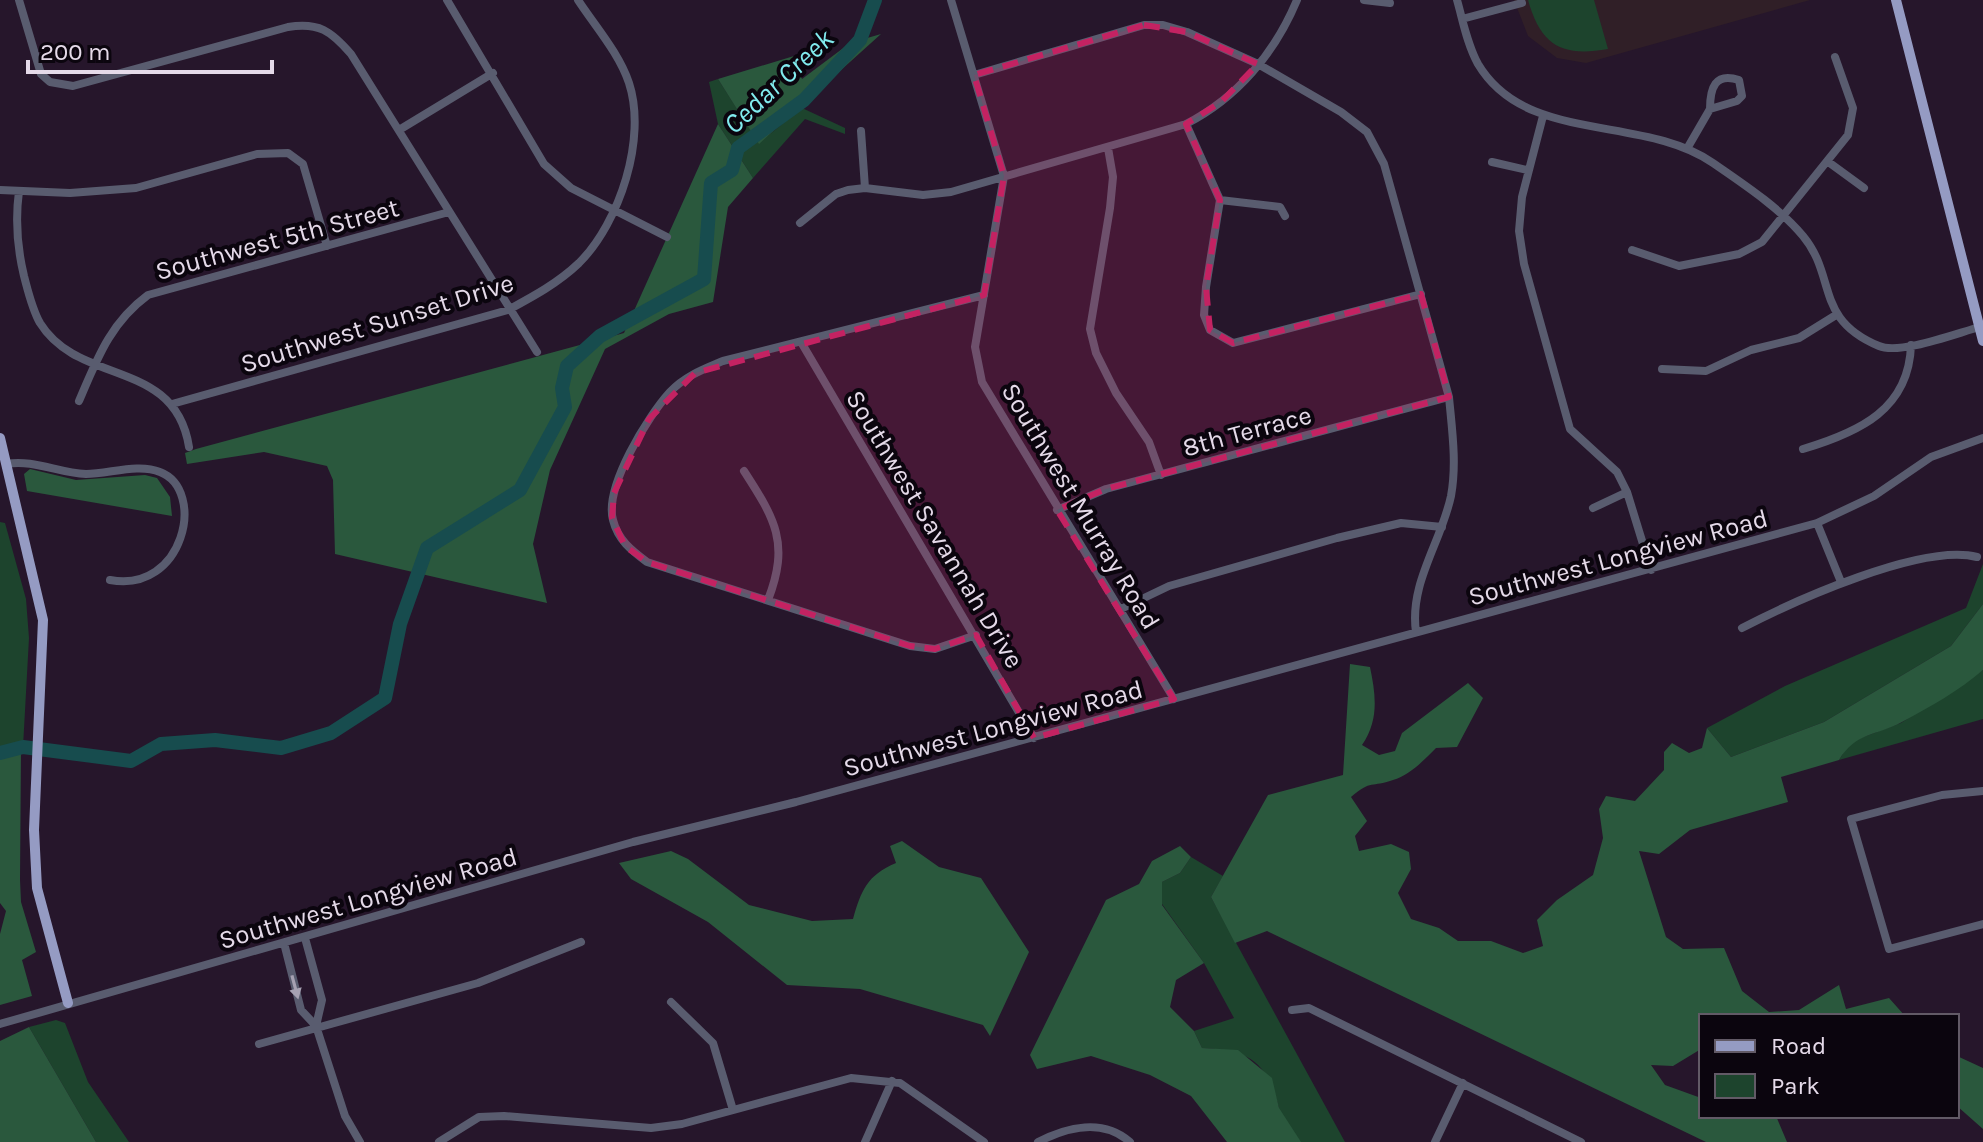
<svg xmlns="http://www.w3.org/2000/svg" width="1983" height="1142" font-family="Karla,sans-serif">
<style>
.commercial{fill:#301f27}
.green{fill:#1d442d}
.forest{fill:#2a583d}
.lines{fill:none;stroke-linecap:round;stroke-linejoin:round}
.river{stroke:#174c4e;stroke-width:14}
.minor{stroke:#595c6f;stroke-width:8}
.major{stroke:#959bc3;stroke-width:10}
.oneway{fill:#a6a1b2}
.marked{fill:#c42262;fill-opacity:0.2;stroke:#c42262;stroke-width:6;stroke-dasharray:16 10;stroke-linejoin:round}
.labels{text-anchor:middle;stroke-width:8;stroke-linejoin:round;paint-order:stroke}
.street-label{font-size:26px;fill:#e5dae9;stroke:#0b050e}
.water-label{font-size:28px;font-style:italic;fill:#81ebee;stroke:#0b050e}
</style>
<rect width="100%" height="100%" fill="#26162b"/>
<path class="commercial" d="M1514,0H1810L1586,63L1557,58L1528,36Z"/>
<path class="green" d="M1528,0H1594L1608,49C1562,57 1541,46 1528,0Z
M718,79L759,143L802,108L845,128V134L805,119L753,178L718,124L709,82Z
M0,522L5,523L26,599L29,638L23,747L0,753Z
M1983,564V604L1951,646L1824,722L1731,757L1707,728L1785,686L1966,608Z
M1983,670V719L1839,760L1850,742L1901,723Z
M1191,857L1223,876L1211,897L1345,1142H1261L1279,1108C1267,1061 1249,1050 1202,1048L1194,1031L1234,1018L1204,963L1162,904V882L1180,873Z
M56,1020L65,1023L88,1082L129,1142H96L29,1027Z"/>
<path class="forest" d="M881,34L759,144L718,79L794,56L802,79L850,43Z
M718,124L753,178L728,207L713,302L669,314L605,349L550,470L533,544L547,603L335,554L333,480L327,466L264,452L187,464L185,453L196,449L624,333Z
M30,469L76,480L145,475L157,478L170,497L172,516L27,491L24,474Z
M1983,604V670C1960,690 1930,707 1902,722C1876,736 1856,732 1839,760L1781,777L1788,802L1690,830L1659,854L1639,851L1666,937L1683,949L1724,948L1742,991L1769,1012L1799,1010L1839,985L1846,1009L1889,998L1905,1016H1701V1049L1673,1066L1651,1065L1665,1085L1701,1098V1116H1776L1787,1142H1706L1267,931L1235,943L1211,897L1268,795L1343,775L1350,664L1370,667C1376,696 1379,720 1362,745L1379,755L1395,751L1402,733L1468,683L1483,698L1457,747L1436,748C1424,760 1410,775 1393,780C1371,788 1372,779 1351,797L1367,821L1355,836L1359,851L1391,844L1409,852L1411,869L1398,893L1411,919L1439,928L1458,941H1491L1523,953L1543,946L1537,920L1557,900L1593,875L1603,838L1599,809L1606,796L1635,801L1664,770V752L1672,743L1689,753L1702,748L1707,728L1731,757L1824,722L1951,646Z
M21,747L20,880L21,902L36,952L22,960L32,996L0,1005V934L6,911L0,903V753Z
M902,841L939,867L981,878L1029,952L990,1036L983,1025L860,989L787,985L708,922L631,879L619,863L671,851L688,859L749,905L812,921L853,919C861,891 867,875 896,863L890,846Z
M1180,846L1191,857L1180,873L1162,882V905L1204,963L1176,980L1170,1007L1194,1031L1202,1048L1238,1050L1272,1078L1279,1108L1301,1142H1227L1191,1096L1150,1075L1091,1056L1037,1069L1030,1055L1106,900L1139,884L1152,861Z
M29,1027L96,1142H0V1041Z
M1957,1056L1983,1068V1129L1957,1106Z"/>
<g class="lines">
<path class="river" d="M0,753L23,747L131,761L161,744L215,740L281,748L331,733L385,698L400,624L427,548L520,490L565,407L562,388L567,366L600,336L704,279L711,183L732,170L738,148L804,100L860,40L875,0"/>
<path class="minor" d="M19,0L41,74L50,82L73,86L288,27C319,22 331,31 351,54L537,352
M447,0L544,164L571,188L667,237
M951,0L1004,176L975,347L982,382L1174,699
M1364,0L1390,3
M1457,0C1463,21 1467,44 1478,64C1526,145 1643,114 1713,163C1742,183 1780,208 1803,236C1837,277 1814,319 1879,346C1900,355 1957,333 1980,327
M1462,19L1522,3
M974,75L1144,25H1163L1187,32L1258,64L1341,112L1367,132L1384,164L1449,397C1452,430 1457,463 1451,496C1441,543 1409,583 1416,632
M1543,116L1522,197L1519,231L1524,264L1570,429L1617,472L1627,492L1651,570
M1186,124L1220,200L1206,287L1204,315L1210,330L1233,343L1421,294
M399,130L493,73
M861,131L865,188
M1688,147L1710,109L1737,101L1742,96L1739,80C1715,72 1710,88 1710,109
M1108,148L1113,177L1110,208L1090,329L1096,353L1116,393L1149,442L1161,475
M1827,161L1864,188
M1492,162L1527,170
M0,190L70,193L136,188L257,154L288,153L303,164L327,246
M19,191C15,221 17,247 24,276C28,291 32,309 40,323C79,386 175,358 189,447
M1220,200L1280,207L1285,216
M800,223L836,194L848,190L865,188L923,195L951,192L1186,124C1237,98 1275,53 1297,0
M1632,250L1679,266L1739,254L1762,242L1848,135L1853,108L1835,57
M801,342L1034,738
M1662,369L1706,371L1751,350L1799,338L1836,315
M79,401C97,359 110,323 148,295L449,212
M172,404L508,310C534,296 558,283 579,263C620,222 647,138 629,83C619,53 595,26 578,0
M1803,449C1860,432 1909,409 1911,345
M6,464C34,459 58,473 86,474C109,474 138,463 160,472C207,490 184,594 110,580
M744,471C775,519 790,543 768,600
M1593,508L1627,492
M1057,510L1106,489L1449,397
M1817,523L1841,582
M1121,609L1169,586L1337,538L1401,523L1442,527
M1742,628C1794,601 1922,543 1977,557
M976,635L935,649L910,646L647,562C631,550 618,540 613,520C604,487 648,416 670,392C685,376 704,369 723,361L984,295
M1983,791L1942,795L1851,819L1889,949L1983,924
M305,938L322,1000L316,1026
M284,943L301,1010L316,1026L345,1116L360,1142
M671,1002L713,1043L733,1110
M1292,1010L1309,1008L1581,1142
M0,1024L633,842L796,802L1817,523L1874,496L1931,457L1983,438
M259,1044L478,983L581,942
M439,1142L479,1117L504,1116L651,1128L682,1124L851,1078L900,1083L984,1142
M865,1142L892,1081
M1038,1142C1067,1127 1103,1118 1130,1142
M1435,1142L1463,1083"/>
<path class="major" d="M1896,0L1983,341
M0,438L43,620L34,830L37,888L68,1003"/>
</g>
<defs><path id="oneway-solid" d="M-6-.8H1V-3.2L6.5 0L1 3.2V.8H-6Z" transform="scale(2)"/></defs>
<use class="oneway" href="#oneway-solid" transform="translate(295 987) rotate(75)"/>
<path class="marked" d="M1144,25L1187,32L1258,64L1221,102L1186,124L1220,200L1206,287L1210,330L1233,343L1421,294L1449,397L1106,489L1057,510L1174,699L1034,738L976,635L935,649L910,646L647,562L625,546L612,518L614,493L649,419L695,373L984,295L1004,176L974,75Z"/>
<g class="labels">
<g class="street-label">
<text transform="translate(277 239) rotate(-15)" y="9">Southwest 5th Street</text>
<text transform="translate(377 323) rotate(-17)" y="9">Southwest Sunset Drive</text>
<text transform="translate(1247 431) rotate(-15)" y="9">8th Terrace</text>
<text transform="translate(1081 506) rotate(59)" y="9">Southwest Murray Road</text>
<text transform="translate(935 529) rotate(59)" y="9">Southwest Savannah Drive</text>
<text transform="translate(1618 557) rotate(-15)" y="9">Southwest Longview Road</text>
<text transform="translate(993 728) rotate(-15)" y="9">Southwest Longview Road</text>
<text transform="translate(368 898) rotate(-16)" y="9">Southwest Longview Road</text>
</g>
<g class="water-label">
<text transform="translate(778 81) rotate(-43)" y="10">Cedar Creek</text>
</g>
</g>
<rect x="1699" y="1014" width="260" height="104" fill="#0b050e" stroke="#625a66" stroke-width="2"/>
<rect x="1715" y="1040" width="40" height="12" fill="#959bc3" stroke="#625a66" stroke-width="2"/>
<text x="1771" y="1054" font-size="24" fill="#e5dae9">Road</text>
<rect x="1715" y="1074" width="40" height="24" fill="#1d442d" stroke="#625a66" stroke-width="2"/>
<text x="1771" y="1094" font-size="24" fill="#e5dae9">Park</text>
<path d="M28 60v12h244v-12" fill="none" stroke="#e5dae9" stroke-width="4"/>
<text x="40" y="60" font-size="24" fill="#e5dae9" stroke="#0b050e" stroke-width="6" paint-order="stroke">200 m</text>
</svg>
